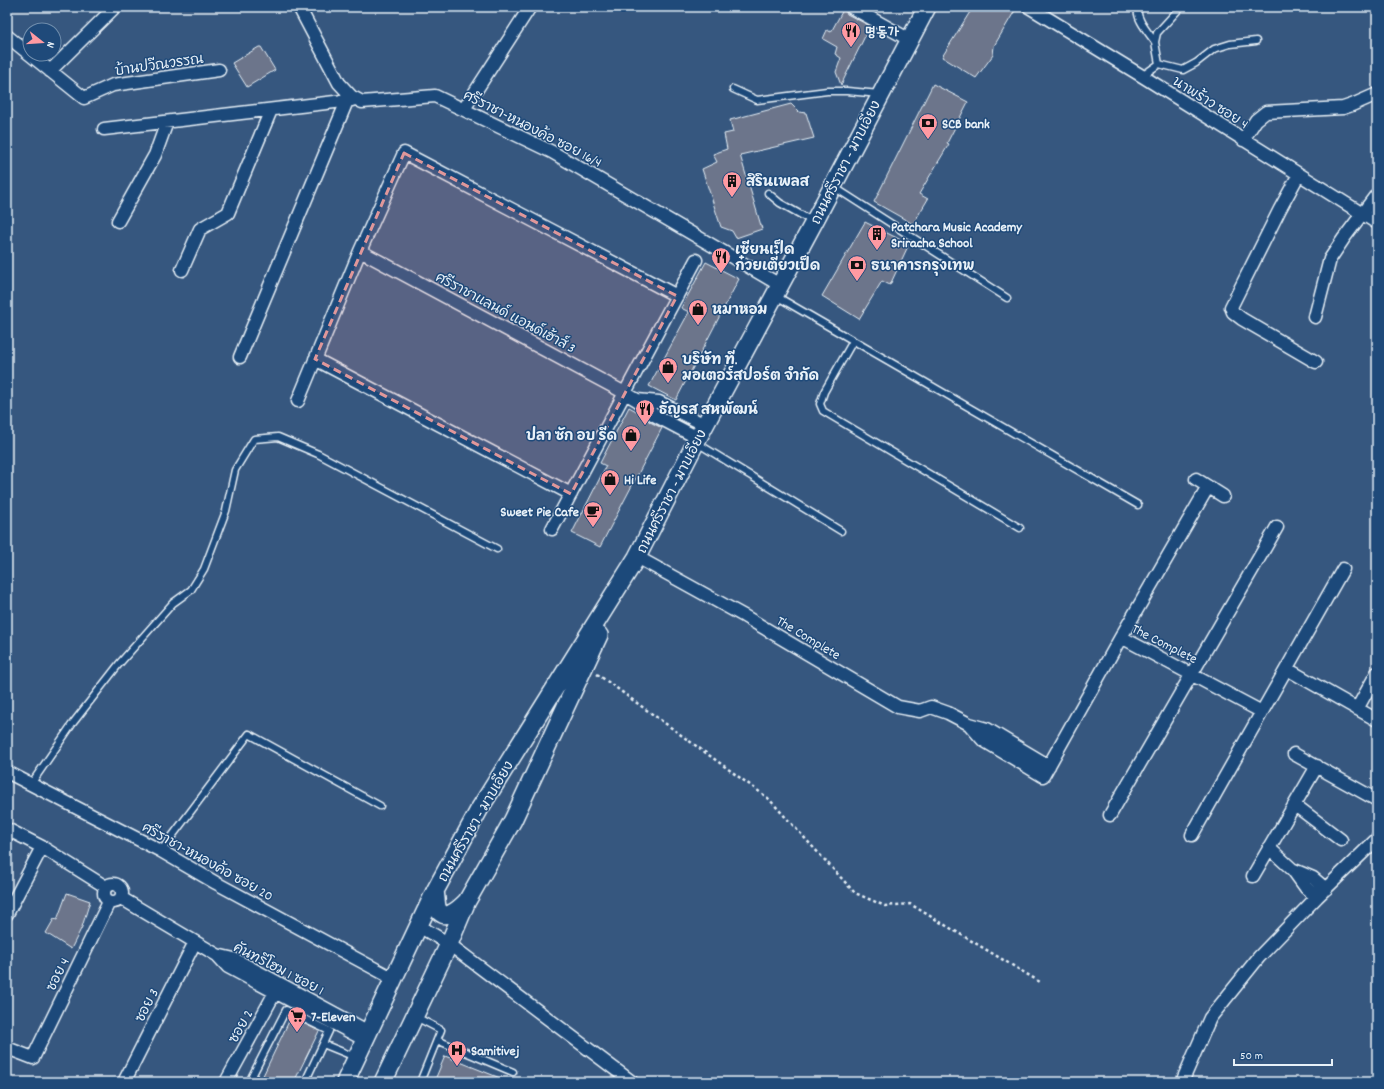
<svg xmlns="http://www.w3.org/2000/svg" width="1384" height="1089" font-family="Dekko,'Poor Story','Playpen Sans Thai',sans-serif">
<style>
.building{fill:#6c758b;stroke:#e8f1f8}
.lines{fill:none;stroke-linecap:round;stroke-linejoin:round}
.service-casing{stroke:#e8f1f8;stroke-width:9}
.minor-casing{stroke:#e8f1f8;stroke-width:15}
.secondary-casing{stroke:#e8f1f8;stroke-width:20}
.path{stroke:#e8f1f8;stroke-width:2.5;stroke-dasharray:3 3;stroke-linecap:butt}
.service{stroke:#1f4a7a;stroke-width:6}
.minor{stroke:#1f4a7a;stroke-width:12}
.secondary{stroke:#1f4a7a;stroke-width:17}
.marked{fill:#e0979a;fill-opacity:0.2;stroke:#e0979a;stroke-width:3;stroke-dasharray:8 5;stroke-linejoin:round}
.labels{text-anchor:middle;stroke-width:3;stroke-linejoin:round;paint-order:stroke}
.poi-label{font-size:14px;font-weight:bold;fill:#e8f1f8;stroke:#1f4a7a;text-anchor:start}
.street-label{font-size:14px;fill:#e8f1f8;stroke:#1f4a7a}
</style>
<rect width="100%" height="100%" fill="#36577f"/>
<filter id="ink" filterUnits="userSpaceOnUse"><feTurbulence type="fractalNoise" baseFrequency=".025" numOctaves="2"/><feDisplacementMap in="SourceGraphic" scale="8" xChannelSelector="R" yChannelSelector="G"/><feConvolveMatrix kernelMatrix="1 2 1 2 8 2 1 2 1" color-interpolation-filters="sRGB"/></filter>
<g filter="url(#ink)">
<path class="building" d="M973,7H1017L994,46L993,55L976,78L942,57Z
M844,8L847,14L870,26L841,85L836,72L841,58L835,54L837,47L823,39L827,30L831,32Z
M259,47H261L275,70L247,87L232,63Z
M933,84L968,102L947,143L949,144L919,194L928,199L913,224L874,202Z
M791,104L799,112L806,113L814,138L740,155L762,229L736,238L732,231L721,227L702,169L717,162L713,154L727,149L724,134L733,132L730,120Z
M865,222L909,244L890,285L882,281L859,319L822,296Z
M706,262L739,279L676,400L649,386L689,312L681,308Z
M629,407L640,413L650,422L662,428L600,547L572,533L606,466L600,463Z
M67,893L90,901L82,927L71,949L46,933L54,919L57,920Z
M291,1017L319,1031L294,1082H260Z
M445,1056L510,1082H434Z"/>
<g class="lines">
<defs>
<path id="service" d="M1138,7C1135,19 1149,33 1155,42
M1159,64L1155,42L1157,33L1179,9
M1142,76L1159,64L1183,70L1196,63L1214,49L1230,44L1256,41
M733,89L757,100L827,91H847L880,94
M834,187L1007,298
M768,193L780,203L812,221
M776,296L1138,505
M853,341L824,392L820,404L823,411L1020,528
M697,443L841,531
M31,784L73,723L119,664L173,603L191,590L204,569L226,511L235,470L254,439L278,437L318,454L497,549
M161,851L249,734L380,806
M416,1017L441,1030L420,1082
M437,1040L513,1072
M323,1044L355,1057
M249,1082L286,1010L329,1031L305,1082"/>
<path id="minor" d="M299,7L339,83L351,96L362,102L435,96L552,152L780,285
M851,7L910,40
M1029,7L1142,76L1377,223
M7,36L84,98L113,85L219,70
M50,71L115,7
M464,109L530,7
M104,129L352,100
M1243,140L1256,120L1266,112L1343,108L1352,105L1377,94
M1299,174L1280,209L1231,307L1233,312L1242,319L1316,362
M118,221L155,155L167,122
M360,251L625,393L637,400L654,415L698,438
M182,270L200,229L228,213L271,110
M1315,317L1330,259L1344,238L1377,194
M240,357L347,101
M315,359L571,494
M637,400L659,402L705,425
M298,401L360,251L404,153L677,296
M1196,479L1223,496
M552,529L696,260
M637,557L744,616L898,707L920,711L931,707L948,713L969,724L987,729L1049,766
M1121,637L1262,712
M1287,669L1377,720
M1357,709L1377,673
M969,724L983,740L1043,776L1121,637L1208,487
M1294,754L1377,800
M7,772L161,851L216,883L394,979
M1295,805L1341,840
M1110,815L1277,527
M7,829L42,847L106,887
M1192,835L1343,569
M1269,848L1293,870L1306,888L1317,897
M1294,870L1313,878L1326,889
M1253,876L1317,766
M104 893a9 9 0 1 1 18 0a9 9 0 1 1-18 0Z
M121,898L217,955L234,959L369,1032
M7,914L42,847
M419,926L449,944L632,1082
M217,955L228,967L365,1040
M7,1048L33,1058L109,902
M124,1082L195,942
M226,1082L278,987
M1182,1082L1210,1018L1259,957L1317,897L1377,839"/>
<path id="secondary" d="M435,891C436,896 436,902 437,907C443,924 459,909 466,902
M345,1082L435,891L480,808L637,557L698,438L814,222L927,7
M383,1082L449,944L467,901L513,820L599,635"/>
</defs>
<use href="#service" class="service-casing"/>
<use href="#minor" class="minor-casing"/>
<use href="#secondary" class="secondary-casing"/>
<path class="path" d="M597,674L768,798L855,893L885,906L910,904L1040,982"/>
<use href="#service" class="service"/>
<use href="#minor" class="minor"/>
<use href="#secondary" class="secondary"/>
</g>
</g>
<path class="marked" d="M404,153L677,296L571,494L315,359Z"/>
<defs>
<symbol id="restaurant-pin" viewBox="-11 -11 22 30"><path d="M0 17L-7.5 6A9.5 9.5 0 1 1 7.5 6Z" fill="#ff9aa2" stroke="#1f4a7a"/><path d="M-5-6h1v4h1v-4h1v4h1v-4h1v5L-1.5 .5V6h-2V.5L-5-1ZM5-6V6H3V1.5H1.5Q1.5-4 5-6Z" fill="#111"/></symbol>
<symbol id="bank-pin" viewBox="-11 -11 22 30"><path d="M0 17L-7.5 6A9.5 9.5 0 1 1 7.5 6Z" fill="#ff9aa2" stroke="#1f4a7a"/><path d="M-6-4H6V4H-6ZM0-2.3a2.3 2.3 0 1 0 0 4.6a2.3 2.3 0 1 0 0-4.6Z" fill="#111"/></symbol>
<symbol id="building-pin" viewBox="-11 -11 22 30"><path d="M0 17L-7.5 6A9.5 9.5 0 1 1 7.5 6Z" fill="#ff9aa2" stroke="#1f4a7a"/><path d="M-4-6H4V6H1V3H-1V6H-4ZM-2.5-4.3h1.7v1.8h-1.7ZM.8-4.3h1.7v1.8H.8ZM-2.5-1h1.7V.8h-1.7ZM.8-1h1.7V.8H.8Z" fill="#111"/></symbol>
<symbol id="shop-pin" viewBox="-11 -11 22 30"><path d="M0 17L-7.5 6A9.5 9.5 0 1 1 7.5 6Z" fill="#ff9aa2" stroke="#1f4a7a"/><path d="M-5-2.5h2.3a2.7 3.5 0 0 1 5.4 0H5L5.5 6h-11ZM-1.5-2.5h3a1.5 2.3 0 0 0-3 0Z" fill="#111"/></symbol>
<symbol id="cafe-pin" viewBox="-11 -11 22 30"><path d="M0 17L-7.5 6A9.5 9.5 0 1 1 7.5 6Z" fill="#ff9aa2" stroke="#1f4a7a"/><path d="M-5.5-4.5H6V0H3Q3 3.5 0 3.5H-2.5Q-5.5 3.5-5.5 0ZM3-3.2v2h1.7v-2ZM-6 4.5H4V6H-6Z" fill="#111"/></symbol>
<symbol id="supermarket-pin" viewBox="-11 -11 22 30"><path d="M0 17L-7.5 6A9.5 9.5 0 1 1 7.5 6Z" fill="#ff9aa2" stroke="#1f4a7a"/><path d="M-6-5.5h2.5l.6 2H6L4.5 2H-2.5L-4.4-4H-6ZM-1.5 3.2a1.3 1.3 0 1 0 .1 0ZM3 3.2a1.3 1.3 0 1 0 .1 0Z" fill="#111"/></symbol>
<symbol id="hospital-pin" viewBox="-11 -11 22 30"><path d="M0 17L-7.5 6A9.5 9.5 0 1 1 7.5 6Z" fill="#ff9aa2" stroke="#1f4a7a"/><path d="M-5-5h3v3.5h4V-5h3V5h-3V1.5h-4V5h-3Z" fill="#111"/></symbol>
</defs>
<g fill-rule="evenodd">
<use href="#restaurant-pin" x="840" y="20" width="22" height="30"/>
<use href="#bank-pin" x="917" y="112" width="22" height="30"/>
<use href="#building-pin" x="721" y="170" width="22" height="30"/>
<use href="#building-pin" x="866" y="223" width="22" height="30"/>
<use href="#restaurant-pin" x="710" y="246" width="22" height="30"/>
<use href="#bank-pin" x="846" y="254" width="22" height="30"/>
<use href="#shop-pin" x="687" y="298" width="22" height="30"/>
<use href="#shop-pin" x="657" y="356" width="22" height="30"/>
<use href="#restaurant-pin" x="634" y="398" width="22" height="30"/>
<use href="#shop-pin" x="620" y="424" width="22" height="30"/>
<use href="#shop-pin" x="599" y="468" width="22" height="30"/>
<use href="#cafe-pin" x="582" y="500" width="22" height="30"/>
<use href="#supermarket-pin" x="286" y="1005" width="22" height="30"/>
<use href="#hospital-pin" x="446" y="1039" width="22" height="30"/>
</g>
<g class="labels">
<g class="poi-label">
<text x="865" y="36">명동가</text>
<text x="942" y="128">SCB bank</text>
<text x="746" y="186">สิรินเพลส</text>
<text x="891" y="231">Patchara Music Academy<tspan x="891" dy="16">Sriracha School</tspan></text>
<text x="735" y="254">เซียนเป็ด<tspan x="735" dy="16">ก๋วยเตี๋ยวเป็ด</tspan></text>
<text x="871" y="270">ธนาคารกรุงเทพ</text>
<text x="712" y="314">หมาหอม</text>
<text x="682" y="364">บริษัท ที.<tspan x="682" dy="16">มอเตอร์สปอร์ต จำกัด</tspan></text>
<text x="659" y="414">ธัญรส สหพัฒน์</text>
<text x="617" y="440" text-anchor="end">ปลา ซัก อบ รีด</text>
<text x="624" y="484">Hi Life</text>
<text x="579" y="516" text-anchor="end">Sweet Pie Cafe</text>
<text x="311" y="1021">7-Eleven</text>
<text x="471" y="1055">Samitivej</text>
</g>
<g class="street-label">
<text transform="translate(159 64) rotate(-8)" y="5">บ้านปวีณวรรณ</text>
<text transform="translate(1211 102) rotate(32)" y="5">นาพร้าว ซอย 4</text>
<text transform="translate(533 128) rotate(27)" y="5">ศรีราชา-หนองค้อ ซอย 16/4</text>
<text transform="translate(845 162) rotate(-63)" y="5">ถนนศรีราชา - มาบเอียง</text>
<text transform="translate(506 312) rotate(28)" y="5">ศรีราชาแลนด์ แอนด์เฮ้าส์ 3</text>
<text transform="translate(671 491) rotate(-63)" y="5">ถนนศรีราชา - มาบเอียง</text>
<text transform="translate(809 637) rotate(31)" y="5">The Complete</text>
<text transform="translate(1165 643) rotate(27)" y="5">The Complete</text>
<text transform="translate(475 821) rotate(-60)" y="5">ถนนศรีราชา - มาบเอียง</text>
<text transform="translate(208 861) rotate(29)" y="5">ศรีราชา-หนองค้อ ซอย 20</text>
<text transform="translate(279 968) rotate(27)" y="5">คันทรีโฮม 1 ซอย 1</text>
<text transform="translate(57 974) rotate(-64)" y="5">ซอย 4</text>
<text transform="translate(146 1005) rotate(-63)" y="5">ซอย 3</text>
<text transform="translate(240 1026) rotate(-61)" y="5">ซอย 2</text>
</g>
</g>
<rect width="1384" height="1089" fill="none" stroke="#1f4a7a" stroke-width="24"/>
<rect x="12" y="12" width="1360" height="1065" fill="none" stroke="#e8f1f8" stroke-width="1.5" filter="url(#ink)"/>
<g transform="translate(42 42) rotate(107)"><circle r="19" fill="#1f4a7a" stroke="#6f8dac"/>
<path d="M0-3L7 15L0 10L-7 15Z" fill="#ff9aa2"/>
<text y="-6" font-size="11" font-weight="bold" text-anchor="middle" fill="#e8f1f8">N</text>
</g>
<path d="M1234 1059v6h98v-6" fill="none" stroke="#e8f1f8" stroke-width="2"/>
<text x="1240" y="1059" font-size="12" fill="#e8f1f8" stroke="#1f4a7a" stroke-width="3" paint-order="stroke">50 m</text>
</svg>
